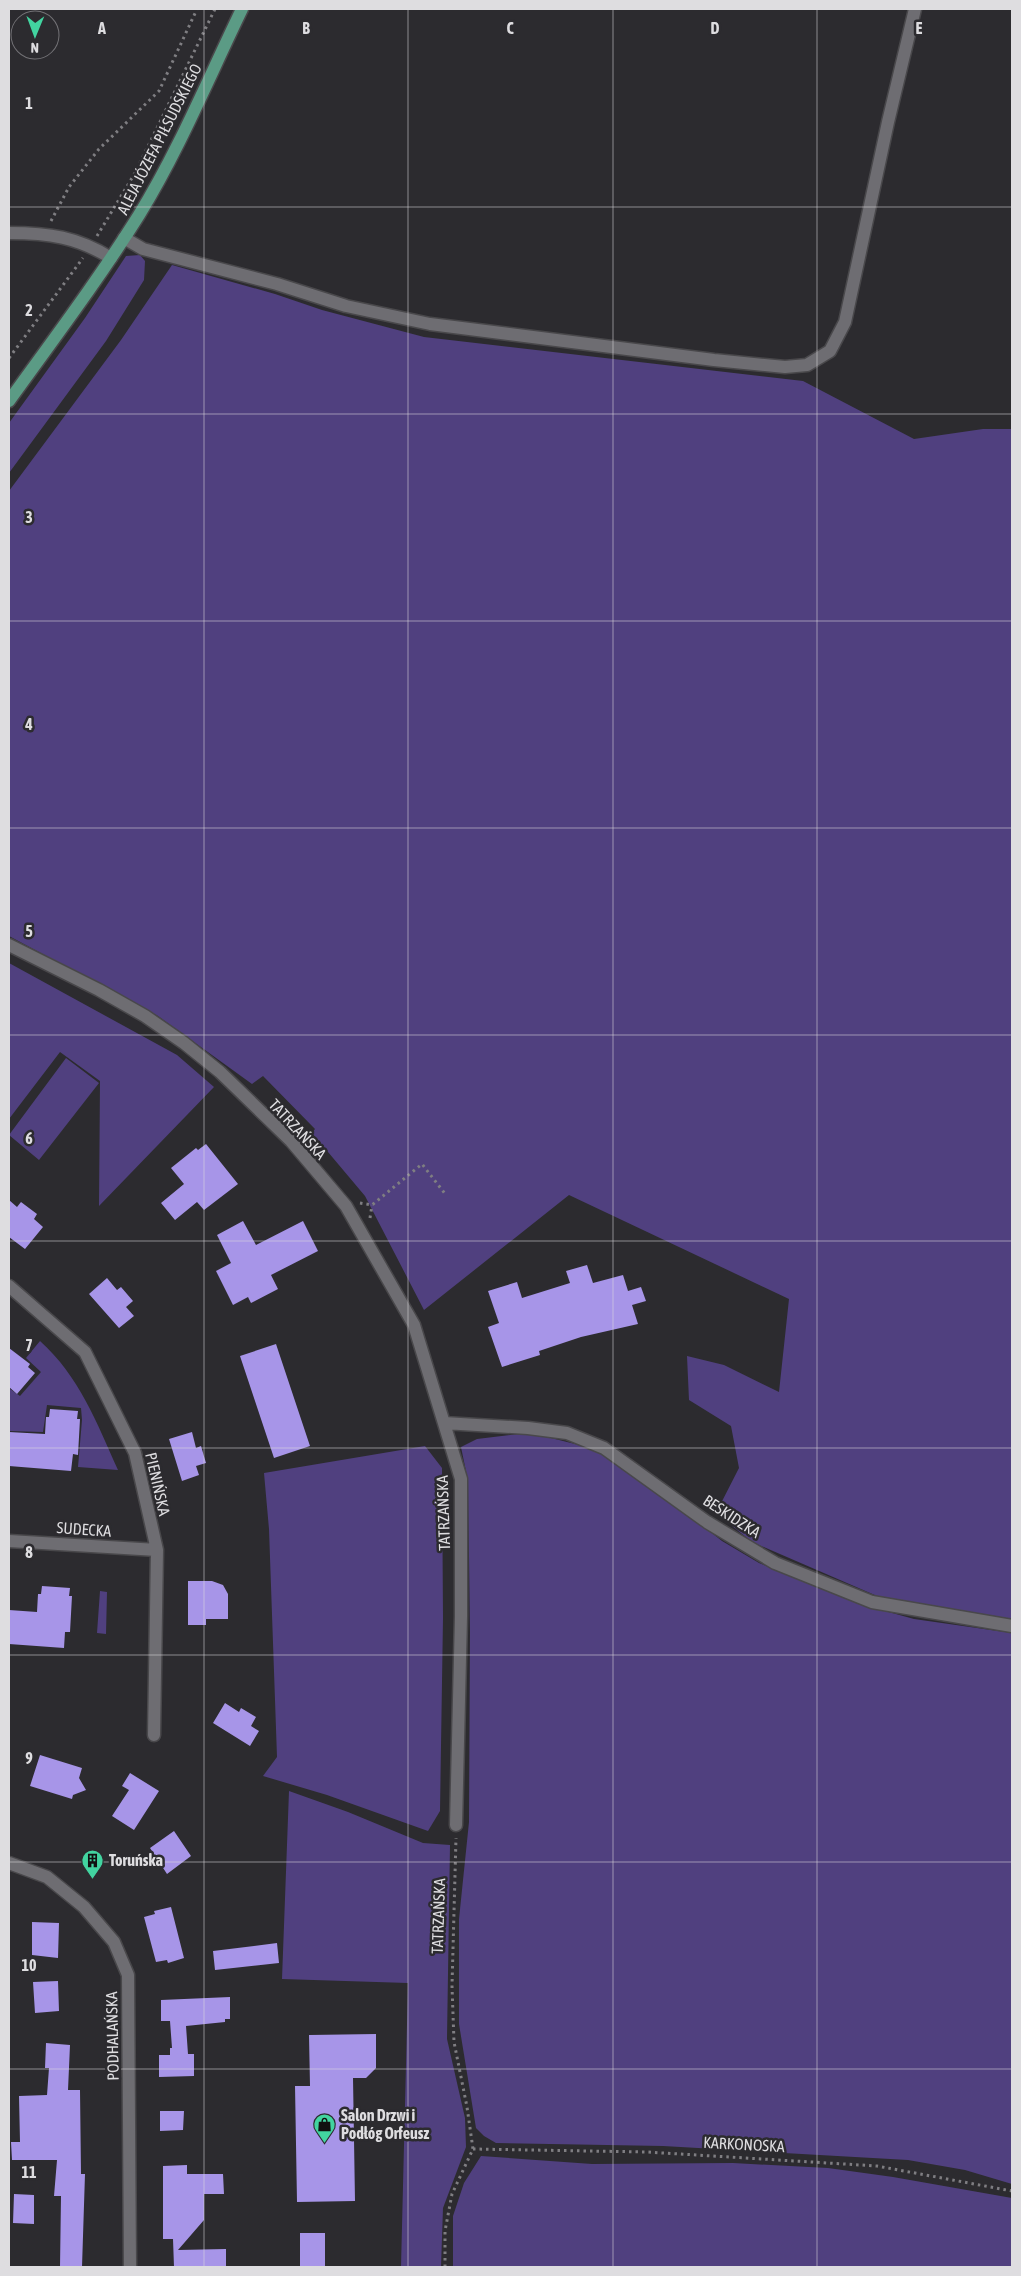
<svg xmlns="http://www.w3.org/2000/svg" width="1021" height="2276" font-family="'Asap Condensed',sans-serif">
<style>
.green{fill:#50407f}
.building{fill:#a795e8}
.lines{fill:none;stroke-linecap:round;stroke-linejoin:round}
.minor-casing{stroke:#49484b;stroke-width:15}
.major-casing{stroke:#49484b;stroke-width:15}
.path{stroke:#7f7e82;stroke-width:3;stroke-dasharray:2.5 4;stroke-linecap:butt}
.minor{stroke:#6e6d72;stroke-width:12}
.major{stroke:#5b9b85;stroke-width:12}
.grid{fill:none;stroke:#dedde0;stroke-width:1;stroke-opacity:0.55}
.labels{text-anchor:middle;stroke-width:5;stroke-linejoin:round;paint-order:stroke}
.street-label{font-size:16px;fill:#dedde0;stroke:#2c2b2f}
.poi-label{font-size:16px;font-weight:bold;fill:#dedde0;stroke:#2c2b2f;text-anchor:start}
.grid-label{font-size:16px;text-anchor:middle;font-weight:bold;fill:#dedde0;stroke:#2c2b2f;stroke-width:5;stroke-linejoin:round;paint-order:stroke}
</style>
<rect width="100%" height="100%" fill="#2c2b2f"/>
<path class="green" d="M140,255L145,261L144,280L106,341L9,473V423L85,318L126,256Z
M172,265L275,294L322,310L424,337L803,381L914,439L983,429H1012V1619L877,1596L752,1542L716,1513L739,1468L731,1426L689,1400L687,1356L724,1365L779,1392L789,1299L569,1195L424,1310L365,1196L312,1133L315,1129L263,1076L252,1084L158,1016L9,936V491L121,340Z
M9,963L177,1055L214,1087L99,1206L100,1081L60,1052L9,1119Z
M66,1058L99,1083L39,1160L9,1135Z
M40,1341C79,1376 97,1423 118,1470L78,1467L82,1420L81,1408L47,1405L43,1432L9,1431V1391L10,1389L20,1396L41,1372L26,1358Z
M519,1434L543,1436L591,1448L627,1466L722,1541L759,1563L874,1608L914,1619L1012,1633V2184L965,2170L908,2160L663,2146L496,2143L484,2136L476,2128L459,2024V1919L469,1822L470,1631L468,1481L461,1447L477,1439Z
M425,1446L442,1468L443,1618L440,1811L428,1831L327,1795L263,1776L277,1757L269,1529L264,1473Z
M100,1591L107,1592L106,1634L97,1633Z
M289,1791L348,1812L423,1843L450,1845L447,2039L465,2118L466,2147L443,2208L441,2267H401L408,1983L282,1979Z
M481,2156L592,2164L733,2163L828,2168L893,2177L1012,2198V2267H453V2216L464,2183Z"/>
<path class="building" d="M206,1144L238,1184L204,1210L197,1202L175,1220L161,1203L184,1184L171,1168L196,1148L198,1150Z
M9,1200L17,1207L21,1202L37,1214L34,1219L43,1227L25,1249L9,1237Z
M243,1221L256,1245L303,1221L318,1251L271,1275L278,1289L251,1303L248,1297L233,1305L216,1271L231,1263L217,1235Z
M587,1265L593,1283L623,1275L628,1291L641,1287L646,1301L632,1305L638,1324L581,1337L539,1351L540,1355L502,1367L488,1327L499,1323L488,1291L517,1282L522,1298L570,1283L566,1271Z
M107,1278L117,1290L121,1287L133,1301L126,1307L134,1316L119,1328L89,1294Z
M276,1344L310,1446L274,1458L240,1356Z
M9,1348L30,1364L28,1367L35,1373L17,1394L9,1387Z
M50,1409L78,1411L77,1419H80L78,1455L73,1454L71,1471L9,1466V1432L45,1434L46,1417H49Z
M192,1432L196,1448L201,1446L206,1463L196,1466L199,1475L182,1481L169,1439Z
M188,1581H212L223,1585L228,1594V1619H206V1625H188Z
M42,1586L70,1588L69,1596H72L70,1632H65L64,1648L9,1644V1610L37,1612L38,1594H41Z
M225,1703L239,1712L241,1708L256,1717L251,1726L259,1731L250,1746L213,1723Z
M40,1755L82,1768L79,1778L86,1790L73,1795L72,1799L30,1786Z
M130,1773L159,1791L134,1830L112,1816L129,1790L122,1786Z
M174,1831L191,1856L167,1874L150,1848Z
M171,1907L184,1958L168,1963L167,1960L156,1962L144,1917L155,1914L154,1911Z
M32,1922L59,1923L58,1958L32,1955Z
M277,1943L279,1963L215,1970L213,1951Z
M58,1981L59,2011L35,2013L33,1982Z
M230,1997V2019H225V2022L186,2026L188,2054H194V2076L159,2077V2055H170V2048H172L170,2021H161V2000Z
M376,2034V2068L366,2078H353L355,2201L297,2202L295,2086H310L309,2035Z
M46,2043L70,2045L68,2090H80L81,2174H85L82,2267H60L61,2196H54L57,2160H12L11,2142H20L19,2096L47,2095L49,2068H45Z
M160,2111H184L183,2130L160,2131Z
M187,2165V2174H223L224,2194H204V2220L178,2250L226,2249V2267H174L173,2239H163V2166Z
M14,2194L34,2195V2224L13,2223Z
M300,2233H325V2267H300Z"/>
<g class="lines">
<defs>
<path id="minor" d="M9,233C49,233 77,237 111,258
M124,238L143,249L277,284L346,306L430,324L714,360L785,367L807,365L830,351L845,322L888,122L915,9
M9,945L99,990L145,1016L184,1043L220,1072L291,1141L346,1206L414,1325L461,1479V1616L456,1825
M9,1286L85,1352L135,1453L157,1550L154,1735
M444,1423L528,1428L567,1433L604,1448L707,1522L775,1563L872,1602L1012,1626
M9,1541L157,1550
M9,1863L47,1877L84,1907L114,1942L128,1975L130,2267"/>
<path id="major" d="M9,401C53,340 99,279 139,215C179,150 209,77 242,9"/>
</defs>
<use href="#minor" class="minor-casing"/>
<use href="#major" class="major-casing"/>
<path class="path" d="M51,221L69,187L99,149L159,91L197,9
M97,236L135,173L215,9
M9,358L83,258
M360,1203L372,1205L422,1164L446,1195
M370,1218L372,1205
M473,2149L647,2152L877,2166L1012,2191
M445,2267V2231L452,2194L473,2149L467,2107L454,2042L452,1986L456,1838"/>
<use href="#minor" class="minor"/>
<use href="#major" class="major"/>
</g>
<path class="grid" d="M204,9V2267M408,9V2267M613,9V2267M817,9V2267M9,207H1012M9,414H1012M9,621H1012M9,828H1012M9,1035H1012M9,1241H1012M9,1448H1012M9,1655H1012M9,1862H1012M9,2069H1012"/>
<defs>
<symbol id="building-pin" viewBox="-11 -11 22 30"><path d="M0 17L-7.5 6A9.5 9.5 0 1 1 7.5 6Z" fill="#42d4a0" stroke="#2c2b2f"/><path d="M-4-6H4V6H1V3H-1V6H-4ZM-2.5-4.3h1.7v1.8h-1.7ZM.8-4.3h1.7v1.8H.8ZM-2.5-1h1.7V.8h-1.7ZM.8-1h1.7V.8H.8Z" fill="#111"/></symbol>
<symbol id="shop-pin" viewBox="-11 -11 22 30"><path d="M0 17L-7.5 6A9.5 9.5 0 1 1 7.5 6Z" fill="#42d4a0" stroke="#2c2b2f"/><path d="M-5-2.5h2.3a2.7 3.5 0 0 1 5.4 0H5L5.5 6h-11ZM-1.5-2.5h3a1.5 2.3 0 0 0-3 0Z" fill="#111"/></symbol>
</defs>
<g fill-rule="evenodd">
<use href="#building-pin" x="80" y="1848" width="25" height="34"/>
<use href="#shop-pin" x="312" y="2112" width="25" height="34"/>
</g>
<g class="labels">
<g class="street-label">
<text transform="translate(159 139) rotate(-63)" y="6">ALEJA JÓZEFA PIŁSUDSKIEGO</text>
<text transform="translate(298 1129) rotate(47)" y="6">TATRZAŃSKA</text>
<text transform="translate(158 1484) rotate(77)" y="6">PIENIŃSKA</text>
<text transform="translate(443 1513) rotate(-92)" y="6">TATRZAŃSKA</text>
<text transform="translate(732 1516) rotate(33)" y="6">BESKIDZKA</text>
<text transform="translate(84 1529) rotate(4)" y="6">SUDECKA</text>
<text transform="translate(438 1916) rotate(-88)" y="6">TATRZAŃSKA</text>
<text transform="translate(112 2036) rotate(-91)" y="6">PODHALAŃSKA</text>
<text transform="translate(744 2144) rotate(3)" y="6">KARKONOSKA</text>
</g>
<g class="poi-label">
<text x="109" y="1866">Toruńska</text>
<text x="341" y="2121">Salon Drzwi i<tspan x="341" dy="18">Podłóg Orfeusz</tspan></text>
</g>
</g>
<g class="grid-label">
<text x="102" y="34">A</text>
<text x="306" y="34">B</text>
<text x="510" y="34">C</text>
<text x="715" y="34">D</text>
<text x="919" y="34">E</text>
<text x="29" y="109">1</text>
<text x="29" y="316">2</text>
<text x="29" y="523">3</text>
<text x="29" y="730">4</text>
<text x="29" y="937">5</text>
<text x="29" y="1144">6</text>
<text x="29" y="1351">7</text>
<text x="29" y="1558">8</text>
<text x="29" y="1764">9</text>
<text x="29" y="1971">10</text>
<text x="29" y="2178">11</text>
</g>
<rect width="1021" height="2276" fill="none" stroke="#dedde0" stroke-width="20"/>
<g transform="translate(35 35) rotate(181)"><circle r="24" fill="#2c2b2f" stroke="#737276"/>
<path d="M0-4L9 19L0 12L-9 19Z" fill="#42d4a0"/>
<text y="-8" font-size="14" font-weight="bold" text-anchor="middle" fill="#dedde0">N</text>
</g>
</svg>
